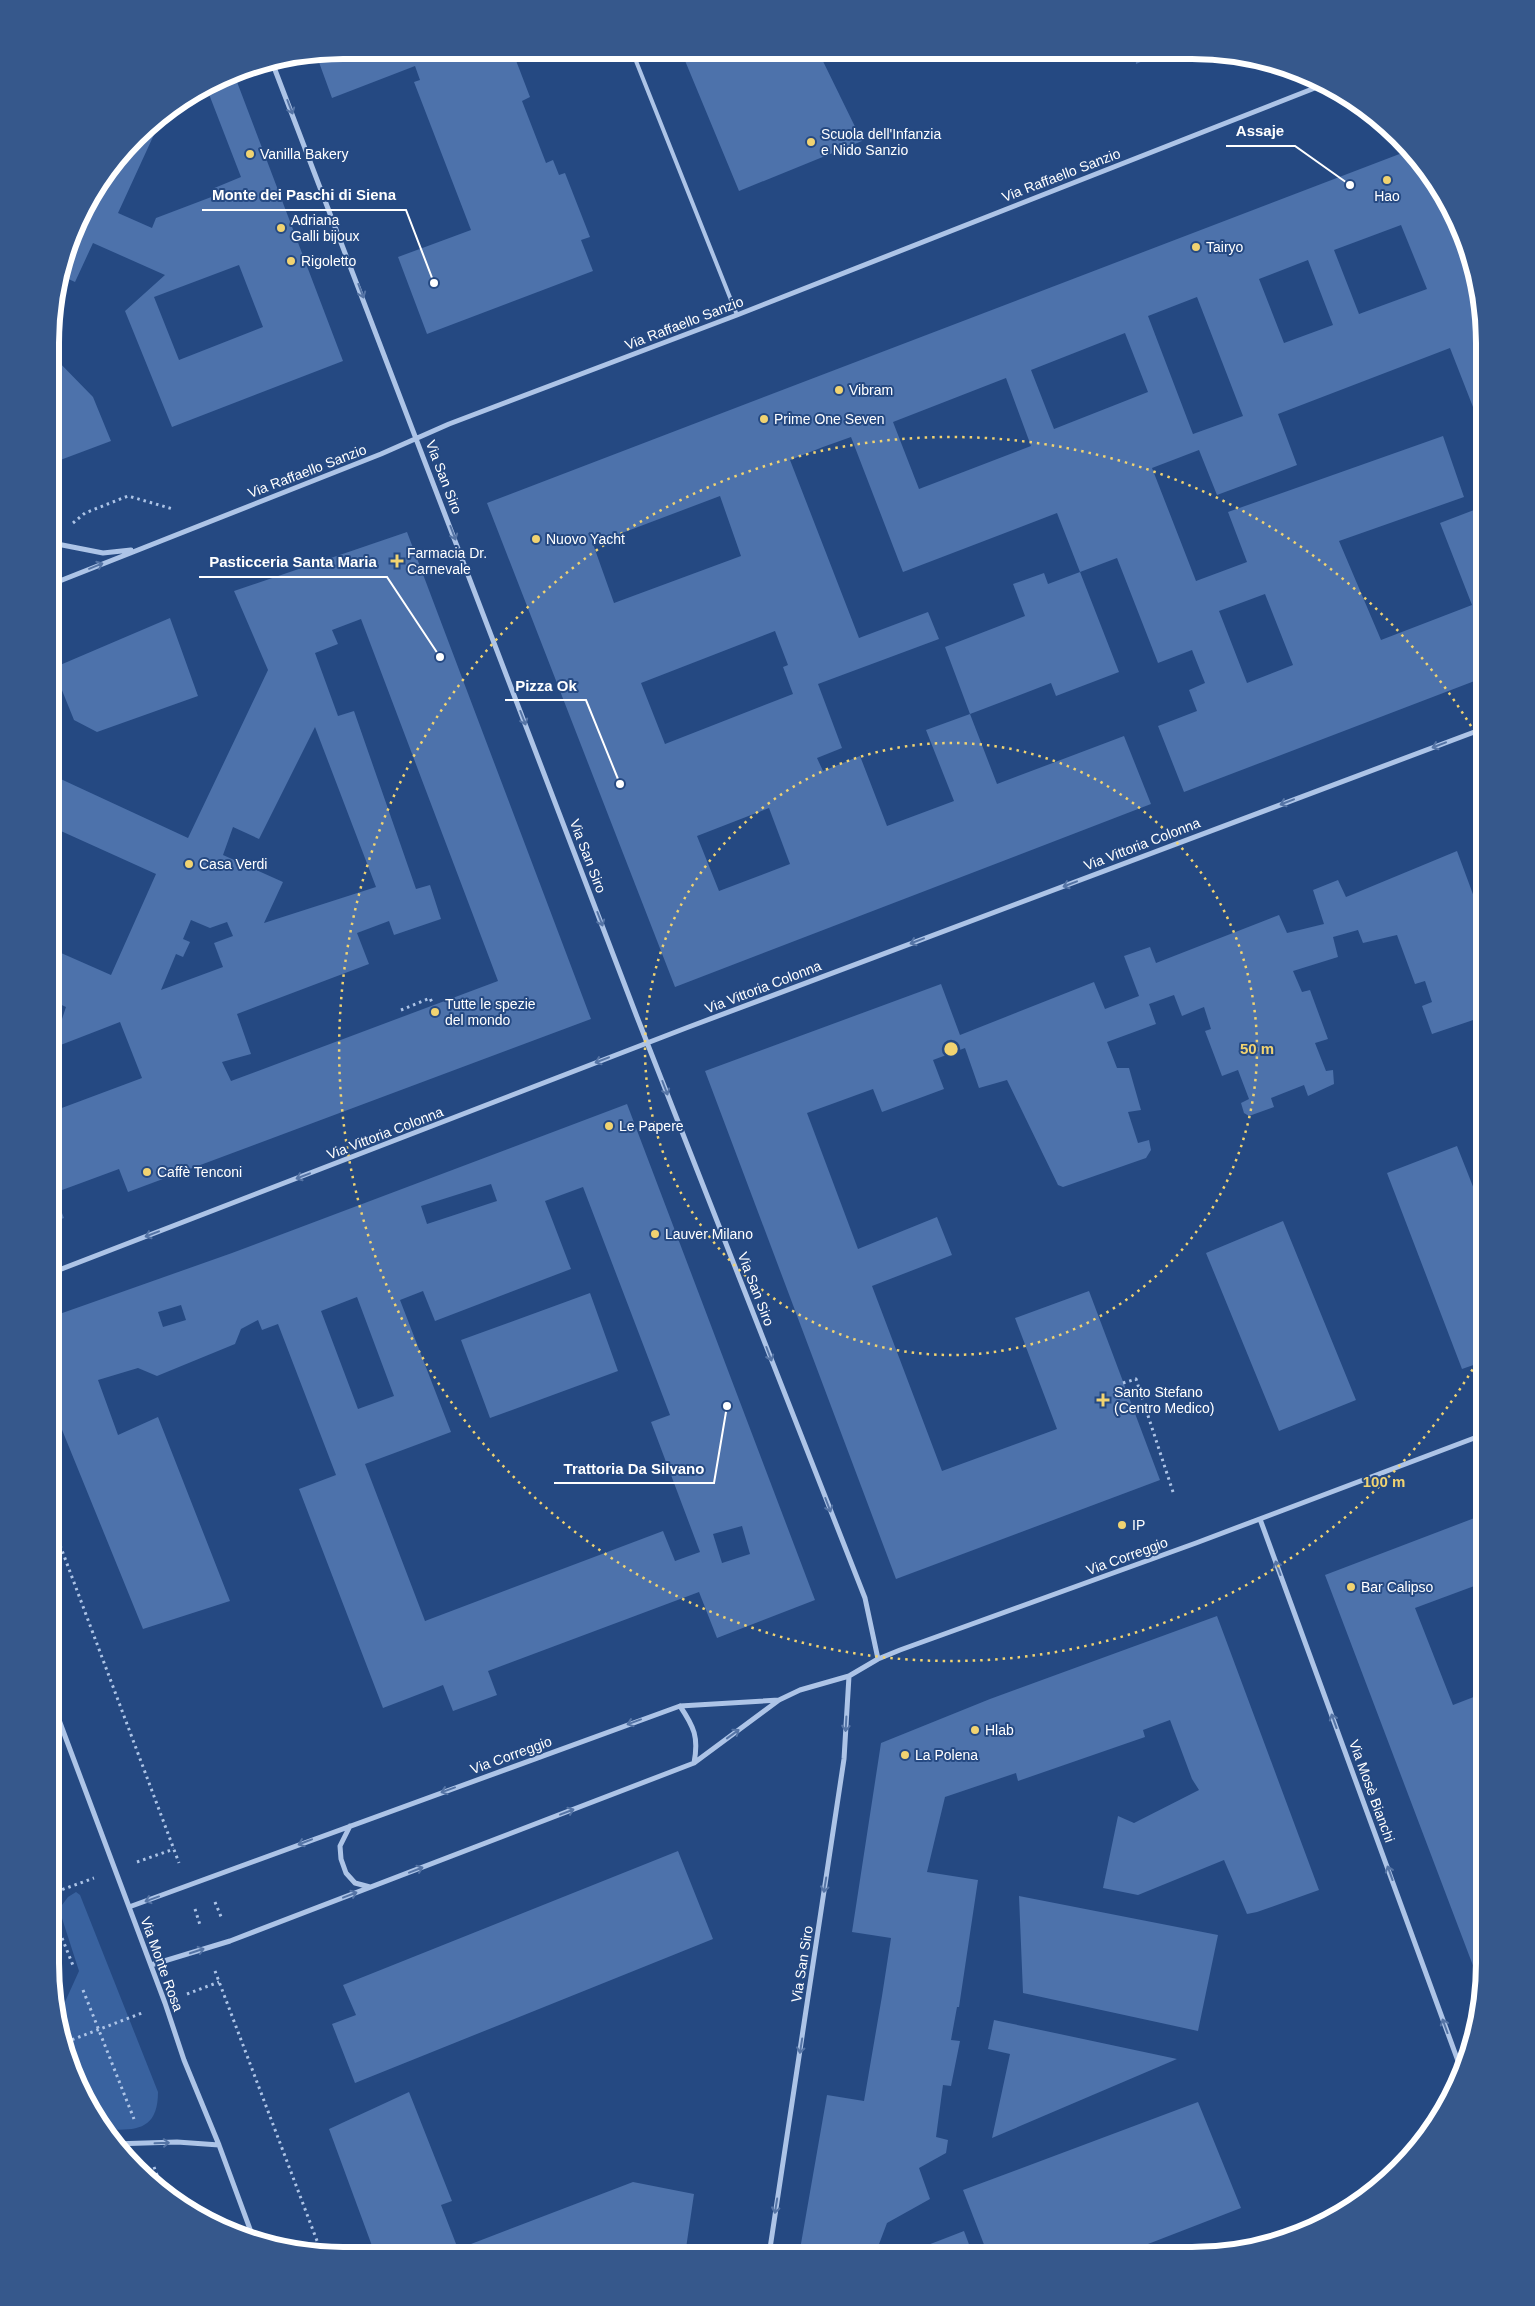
<svg xmlns="http://www.w3.org/2000/svg" width="1535" height="2306" font-family="Helvetica,sans-serif">
<style>
.green{fill:#39629f}
.building{fill:#4d72ab;fill-rule:evenodd}
.lines{fill:none;stroke-linecap:round;stroke-linejoin:round}
.path{stroke:#adc4e7;stroke-width:3;stroke-dasharray:2.5 4;stroke-linecap:butt}
.lane{stroke:#adc4e7;stroke-width:4}
.street{stroke:#adc4e7;stroke-width:5}
.oneway{stroke:#5574a5}
.ring{fill:none;stroke:#f1d371;stroke-width:2.5;stroke-dasharray:2.5 5}
.poi-dot{fill:#f1d371;stroke:#254982;stroke-width:2}
.labels{text-anchor:middle;stroke-width:4;stroke-linejoin:round;paint-order:stroke}
.poi-label{font-size:14px;fill:#fff;stroke:#254982;text-anchor:start}
.street-label{font-size:14px;fill:#fff;stroke:#254982}
.rim{fill:none;stroke:#fff;stroke-width:6}
.centre{fill:#f1d371;stroke:#254982;stroke-width:2.5}
.ring-label{font-size:15px;text-anchor:middle;font-weight:bold;fill:#f1d371;stroke:#254982;stroke-width:4;stroke-linejoin:round;paint-order:stroke}
.leader{fill:none;stroke:#fff;stroke-width:2}
.callout-dot{fill:#fff;stroke:#254982;stroke-width:2}
.callout-label{font-size:15px;text-anchor:middle;font-weight:bold;fill:#fff;stroke:#254982;stroke-width:4;stroke-linejoin:round;paint-order:stroke}
</style>
<rect width="100%" height="100%" fill="#254982"/>
<path class="green" d="M76,1892L80,1895L158,2092C158,2131 135,2131 103,2129L72,2076L60,2013L79,1971L59,1909L68,1897Z"/>
<path class="building" d="M342,50H512L530,97L522,101L546,163L553,160L559,175L565,173L590,237L581,240L593,271L427,334L398,257L471,230L414,82L420,80L415,66L332,98L316,54Z
M681,51H818L862,141L739,191Z
M1135,52H1164L1136,64Z
M234,74L343,361L172,427L125,311L165,275L93,243L75,282L62,276L89,196L150,122L163,115L118,213L152,228L156,218L214,196L212,189L241,177L207,89ZM239,265L263,327L179,360L154,297Z
M1410,150L1424,164L1463,230L1485,342V402L1473,407L1450,348L1278,414L1297,465L1217,495L1199,450L1152,468L1196,581L1247,562L1228,512L1443,436L1464,497L1339,541L1381,640L1472,605L1440,523L1474,510L1485,537V677L1184,792L1158,726L1197,711L1189,690L1205,683L1192,650L1158,663L1117,558L1080,572L1057,513L903,572L851,437L823,447L790,460L859,638L928,612L939,639L818,684L842,748L817,758L823,771L860,756L887,826L954,801L926,730L970,714L997,784L1124,736L1151,804L675,987L487,503ZM1401,225L1427,289L1359,314L1334,250ZM1308,260L1333,325L1284,343L1259,279ZM1197,297L1243,416L1193,434L1148,316ZM1125,333L1148,392L1054,429L1031,370ZM1006,378L1031,446L919,489L893,422ZM720,496L741,556L614,603L593,544ZM1265,594L1293,665L1247,683L1219,611ZM775,631L788,665L783,667L793,694L665,744L641,683ZM769,808L790,864L719,891L697,836Z
M52,355L93,397L111,441L55,462L52,456Z
M1485,415V448L1474,419Z
M407,532L591,1019L128,1192L119,1169L54,1193L64,1218L51,1223V1112L142,1078L120,1022L58,1046L55,1040L66,1007L51,1000L52,949L111,975L156,874L52,827V775L188,838L268,670L234,591ZM361,619L498,981L231,1081L222,1062L251,1054L237,1014L369,964L357,933L389,921L394,935L441,919L430,885L416,889L354,711L338,716L315,653L338,644L332,630ZM315,727L376,887L264,923L283,882L223,855L233,827L259,839ZM191,920L210,928L227,922L233,936L214,943L223,967L161,990L176,954L183,957L190,942L183,939Z
M1080,572L1119,672L1056,696L1051,683L970,714L945,647L1025,616L1013,584L1044,573L1048,584Z
M170,618L198,696L97,732L74,720L53,668Z
M52,736L56,737L52,747Z
M1457,851L1481,916L1485,914V1016L1432,1034L1422,1006L1432,1002L1425,981L1415,984L1397,935L1363,943L1358,930L1333,937L1338,957L1293,971L1302,992L1310,990L1328,1039L1315,1043L1326,1071L1333,1070L1334,1084L1308,1096L1304,1085L1271,1098L1274,1107L1249,1116L1244,1113L1241,1103L1249,1099L1238,1070L1222,1076L1205,1031L1211,1029L1204,1007L1182,1016L1174,995L1149,1004L1156,1024L1107,1042L1117,1068H1129L1141,1110L1128,1112L1138,1143L1149,1140L1151,1150L1146,1158L1063,1187L1058,1185L1007,1080L979,1088L965,1048L933,1060L944,1089L882,1112L873,1089L807,1113L858,1249L937,1217L952,1255L872,1286L942,1471L1057,1429L1015,1318L1089,1291L1160,1480L896,1579L705,1071L941,984L960,1035L1094,982L1105,1009L1139,996L1124,956L1150,947L1156,963L1279,915L1287,933L1324,924L1313,890L1338,880L1346,897Z
M627,1104L815,1600L717,1638L699,1592L488,1671L497,1695L453,1711L443,1685L383,1708L299,1489L336,1475L278,1324L262,1330L258,1320L241,1329L235,1344L157,1376L138,1368L98,1380L118,1435L158,1417L230,1601L143,1629L56,1415L51,1419V1317L232,1253ZM491,1184L497,1201L427,1224L421,1206ZM583,1187L670,1415L651,1422L700,1552L675,1561L663,1531L425,1621L365,1464L451,1432L400,1300L423,1291L435,1321L571,1269L545,1201ZM357,1297L394,1396L358,1409L321,1311ZM181,1305L186,1320L163,1327L158,1312ZM742,1526L750,1554L722,1563L713,1534Z
M1457,1146L1485,1217V1361L1462,1369L1387,1173Z
M1283,1221L1356,1400L1279,1431L1206,1253Z
M590,1293L618,1371L490,1418L461,1340Z
M1485,1514V1582L1415,1608L1453,1705L1484,1693L1483,1992L1325,1575Z
M1217,1616L1319,1890L1257,1912L1247,1914L1224,1860L1138,1895L1103,1888L1118,1816L1134,1823L1199,1790L1192,1779L1170,1720L1143,1730L1145,1737L1018,1781L1016,1773L945,1797L927,1872L978,1880L959,2007H957L951,2040L960,2041L951,2086L943,2085L936,2137L948,2140L946,2153L919,2168L930,2199L887,2223L876,2252L884,2255H799L827,2095L864,2101L882,1996L891,1938L852,1932L881,1743L990,1699Z
M678,1851L713,1939L355,2083L332,2024L356,2015L343,1985Z
M1019,1896L1218,1935L1198,2031L1023,1993Z
M994,2020L1177,2059L992,2138L1010,2054L988,2049Z
M409,2092L452,2201L441,2205L458,2249L633,2182L694,2194L685,2255L375,2254L329,2129Z
M1198,2102L1241,2208L1117,2256L988,2255L963,2190Z
M964,2231L973,2255H902Z"/>
<g class="lines">
<path class="path" d="M73,523L85,513L128,496L173,509
M401,1010L430,998L433,1005
M1123,1383L1136,1379L1174,1495
M51,1521L179,1863
M137,1862L174,1849
M50,1894L94,1878
M215,1902L222,1919
M50,1908L74,1968
M195,1909L200,1925
M215,1971L322,2254
M83,1990L134,2119
M187,1994L219,1982
M66,2042L142,2013
M154,2167L165,2196"/>
<path class="lane" d="M632,51L737,315"/>
<path class="street" d="M272,62L637,1017L865,1598L878,1659
M52,543L103,553L131,550
M52,584L381,454L449,424L737,315L1325,84
M51,1273L686,1028L1485,728
M1260,1519L1462,2072
M50,1696L165,2003L184,2060L219,2145L254,2240
M680,1706C694,1727 699,1737 694,1763
M350,1826L340,1846L341,1859L346,1873L355,1883L370,1887
M129,1907L680,1706L779,1700
M151,1965L230,1941L694,1763L779,1700L800,1690L849,1676L878,1659L900,1650L1196,1543L1485,1434
M56,1992L58,1987
M113,2144L177,2142L219,2145
M1296,2235L1313,2229
M769,2255L844,1759L849,1676"/>
</g>
<defs><path id="oneway-shaft" d="M-6 0H5M1.5-3L5.5 0L1.5 3" fill="none" stroke-width="1.6" stroke-linecap="round" stroke-linejoin="round" transform="scale(1.25)"/></defs>
<g class="oneway">
<use href="#oneway-shaft" transform="translate(290 107) rotate(69)"/>
<use href="#oneway-shaft" transform="translate(361 291) rotate(69)"/>
<use href="#oneway-shaft" transform="translate(453 533) rotate(69)"/>
<use href="#oneway-shaft" transform="translate(96 566) rotate(-22)"/>
<use href="#oneway-shaft" transform="translate(523 718) rotate(69)"/>
<use href="#oneway-shaft" transform="translate(1439 745) rotate(159)"/>
<use href="#oneway-shaft" transform="translate(1287 802) rotate(159)"/>
<use href="#oneway-shaft" transform="translate(1070 884) rotate(159)"/>
<use href="#oneway-shaft" transform="translate(600 919) rotate(69)"/>
<use href="#oneway-shaft" transform="translate(917 941) rotate(159)"/>
<use href="#oneway-shaft" transform="translate(602 1060) rotate(159)"/>
<use href="#oneway-shaft" transform="translate(665 1088) rotate(69)"/>
<use href="#oneway-shaft" transform="translate(303 1176) rotate(159)"/>
<use href="#oneway-shaft" transform="translate(152 1234) rotate(159)"/>
<use href="#oneway-shaft" transform="translate(769 1354) rotate(69)"/>
<use href="#oneway-shaft" transform="translate(828 1505) rotate(69)"/>
<use href="#oneway-shaft" transform="translate(1278 1568) rotate(-110)"/>
<use href="#oneway-shaft" transform="translate(1334 1721) rotate(-110)"/>
<use href="#oneway-shaft" transform="translate(634 1722) rotate(160)"/>
<use href="#oneway-shaft" transform="translate(846 1724) rotate(93)"/>
<use href="#oneway-shaft" transform="translate(733 1734) rotate(-36)"/>
<use href="#oneway-shaft" transform="translate(448 1790) rotate(160)"/>
<use href="#oneway-shaft" transform="translate(567 1812) rotate(-21)"/>
<use href="#oneway-shaft" transform="translate(305 1842) rotate(159)"/>
<use href="#oneway-shaft" transform="translate(416 1870) rotate(-21)"/>
<use href="#oneway-shaft" transform="translate(1390 1873) rotate(-110)"/>
<use href="#oneway-shaft" transform="translate(825 1885) rotate(99)"/>
<use href="#oneway-shaft" transform="translate(350 1895) rotate(-21)"/>
<use href="#oneway-shaft" transform="translate(152 1899) rotate(160)"/>
<use href="#oneway-shaft" transform="translate(197 1951) rotate(-18)"/>
<use href="#oneway-shaft" transform="translate(1445 2026) rotate(-110)"/>
<use href="#oneway-shaft" transform="translate(801 2046) rotate(99)"/>
<use href="#oneway-shaft" transform="translate(162 2143) rotate(-2)"/>
<use href="#oneway-shaft" transform="translate(776 2206) rotate(99)"/>
</g>
<g class="ring">
<circle cx="951" cy="1049" r="306"/>
<path d="M1484 1350A612 612 0 1 1 1484 748"/>
</g>
<g class="poi-dot">
<circle cx="811" cy="142" r="5"/>
<circle cx="250" cy="154" r="5"/>
<circle cx="1387" cy="180" r="5"/>
<circle cx="281" cy="228" r="5"/>
<circle cx="1196" cy="247" r="5"/>
<circle cx="291" cy="261" r="5"/>
<circle cx="839" cy="390" r="5"/>
<circle cx="764" cy="419" r="5"/>
<circle cx="536" cy="539" r="5"/>
<path d="M394.5 553.5h5v5h5v5h-5v5h-5v-5h-5v-5h5z"/>
<circle cx="189" cy="864" r="5"/>
<circle cx="435" cy="1012" r="5"/>
<circle cx="609" cy="1126" r="5"/>
<circle cx="147" cy="1172" r="5"/>
<circle cx="655" cy="1234" r="5"/>
<path d="M1100.5 1392.5h5v5h5v5h-5v5h-5v-5h-5v-5h5z"/>
<circle cx="1122" cy="1525" r="5"/>
<circle cx="1351" cy="1587" r="5"/>
<circle cx="975" cy="1730" r="5"/>
<circle cx="905" cy="1755" r="5"/>
</g>
<g class="labels">
<g class="poi-label">
<text x="821" y="139">Scuola dell'Infanzia<tspan x="821" dy="16">e Nido Sanzio</tspan></text>
<text x="260" y="159">Vanilla Bakery</text>
<text x="1387" y="201" text-anchor="middle">Hao</text>
<text x="291" y="225">Adriana<tspan x="291" dy="16">Galli bijoux</tspan></text>
<text x="1206" y="252">Tairyo</text>
<text x="301" y="266">Rigoletto</text>
<text x="849" y="395">Vibram</text>
<text x="774" y="424">Prime One Seven</text>
<text x="546" y="544">Nuovo Yacht</text>
<text x="407" y="558">Farmacia Dr.<tspan x="407" dy="16">Carnevale</tspan></text>
<text x="199" y="869">Casa Verdi</text>
<text x="445" y="1009">Tutte le spezie<tspan x="445" dy="16">del mondo</tspan></text>
<text x="619" y="1131">Le Papere</text>
<text x="157" y="1177">Caffè Tenconi</text>
<text x="665" y="1239">Lauver Milano</text>
<text x="1114" y="1397">Santo Stefano<tspan x="1114" dy="16">(Centro Medico)</tspan></text>
<text x="1132" y="1530">IP</text>
<text x="1361" y="1592">Bar Calipso</text>
<text x="985" y="1735">Hlab</text>
<text x="915" y="1760">La Polena</text>
</g>
<g class="street-label">
<text transform="translate(1061 175) rotate(-21)" y="5">Via Raffaello Sanzio</text>
<text transform="translate(684 323) rotate(-21)" y="5">Via Raffaello Sanzio</text>
<text transform="translate(307 471) rotate(-21)" y="5">Via Raffaello Sanzio</text>
<text transform="translate(444 477) rotate(69)" y="5">Via San Siro</text>
<text transform="translate(1142 844) rotate(-21)" y="5">Via Vittoria Colonna</text>
<text transform="translate(588 856) rotate(69)" y="5">Via San Siro</text>
<text transform="translate(763 987) rotate(-21)" y="5">Via Vittoria Colonna</text>
<text transform="translate(385 1133) rotate(-21)" y="5">Via Vittoria Colonna</text>
<text transform="translate(756 1289) rotate(69)" y="5">Via San Siro</text>
<text transform="translate(1127 1556) rotate(-20)" y="5">Via Correggio</text>
<text transform="translate(511 1755) rotate(-20)" y="5">Via Correggio</text>
<text transform="translate(1372 1791) rotate(70)" y="5">Via Mosè Bianchi</text>
<text transform="translate(162 1964) rotate(70)" y="5">Via Monte Rosa</text>
<text transform="translate(802 1964) rotate(-81)" y="5">Via San Siro</text>
</g>
</g>
<path d="M0 0H1535V2306H0ZM343 59H1192A284 284 0 0 1 1476 343V1963A284 284 0 0 1 1192 2247H343A284 284 0 0 1 59 1963V343A284 284 0 0 1 343 59Z" fill="#36588c" fill-rule="evenodd"/>
<path class="rim" d="M343 59H1192A284 284 0 0 1 1476 343V1963A284 284 0 0 1 1192 2247H343A284 284 0 0 1 59 1963V343A284 284 0 0 1 343 59Z"/>
<circle cx="951" cy="1049" r="8" class="centre"/>
<g class="ring-label">
<text x="1257" y="1054">50 m</text>
<text x="1384" y="1487">100 m</text>
</g>
<path class="leader" d="M1350 185L1295 146H1226M434 283L406 210H202M440 657L387 577H199M620 784L586 700H505M727 1406L714 1483H554"/>
<g class="callout-dot">
<circle cx="1350" cy="185" r="5"/>
<circle cx="434" cy="283" r="5"/>
<circle cx="440" cy="657" r="5"/>
<circle cx="620" cy="784" r="5"/>
<circle cx="727" cy="1406" r="5"/>
</g>
<g class="callout-label">
<text x="1260" y="136">Assaje</text>
<text x="304" y="200">Monte dei Paschi di Siena</text>
<text x="293" y="567">Pasticceria Santa Maria</text>
<text x="546" y="691">Pizza Ok</text>
<text x="634" y="1474">Trattoria Da Silvano</text>
</g>
</svg>
